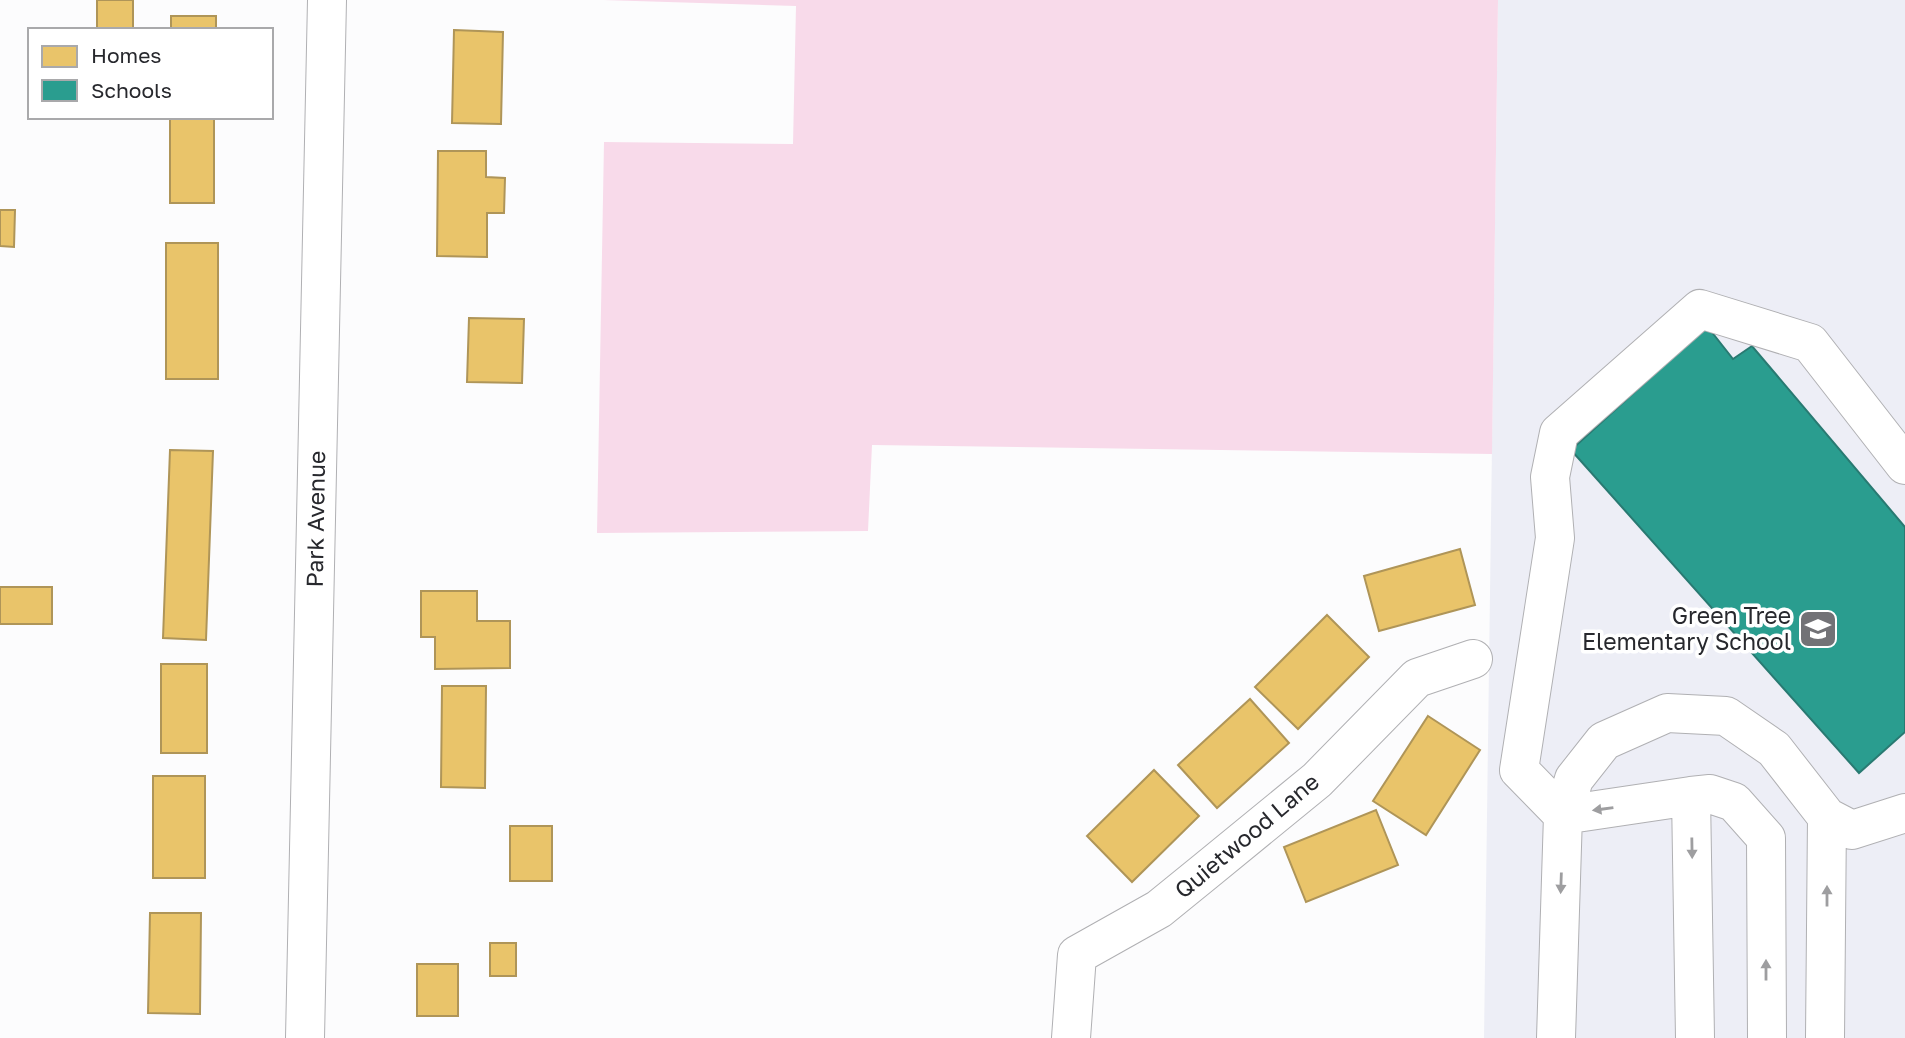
<svg xmlns="http://www.w3.org/2000/svg" width="1905" height="1038" font-family="'Golos Text',sans-serif">
<style>
.built{fill:#edeef6}
.green{fill:#f8daea}
.homes{fill:#e9c46a;stroke:#af9558;stroke-width:2}
.schools{fill:#2a9d8f;stroke:#297a72;stroke-width:2}
.lines{fill:none;stroke-linecap:round;stroke-linejoin:round}
.minor-casing{stroke:#b0b0b3;stroke-width:40}
.minor{stroke:#fff;stroke-width:38}
.oneway{fill:#9e9ea0}
.labels{text-anchor:middle;stroke-width:7;stroke-linejoin:round;paint-order:stroke}
.street-label{font-size:23px;fill:#27282d;stroke:#fff}
.poi-label{font-size:23px;fill:#27282d;stroke:#fff;text-anchor:end}
</style>
<rect width="100%" height="100%" fill="#fcfcfd"/>
<path class="built" d="M1498,0H1905V1038H1484Z"/>
<path class="green" d="M603,0H1498L1492,454L872,445L868,531L597,533L604,142L793,144L796,6Z"/>
<path class="homes" d="M97,0H133V30H97Z
M171,16H216V30H171Z
M454,30L503,32L501,124L452,123Z
M170,117H214V203H170Z
M438,151H486V177L505,178L504,213H487V257L437,256Z
M0,210H15L14,247L0,246Z
M166,243H218V379H166Z
M469,318L524,319L522,383L467,382Z
M170,450L213,451L206,640L163,638Z
M1460,549L1475,605L1379,631L1364,576Z
M0,587H52V624H0Z
M421,591H477V621H510V668L435,669V637H421Z
M1327,615L1369,657L1298,729L1255,687Z
M161,664H207V753H161Z
M442,686H486L485,788L441,787Z
M1250,699L1289,743L1217,808L1178,765Z
M1428,716L1480,750L1426,835L1373,801Z
M1154,770L1199,816L1132,882L1087,836Z
M153,776H205V878H153Z
M1376,810L1398,865L1306,902L1284,847Z
M510,826H552V881H510Z
M150,913H201L200,1014L148,1013Z
M490,943H516V976H490Z
M417,964H458V1016H417Z"/>
<path class="schools" d="M1707,326L1733,359L1752,346L1905,527V732L1859,773L1571,450Z"/>
<g class="lines">
<defs>
<path id="minor" d="M1563,815L1519,770L1555,538L1550,477L1559,433L1700,309L1810,343L1905,465
M1563,815L1691,796
M305,1038L327,0
M1071,1038L1077,955L1159,909L1207,870L1317,780L1417,678L1473,659
M1556,1038L1563,815L1574,779L1604,741L1667,713L1726,716L1774,749L1827,817L1852,830L1905,813
M1695,1038L1691,796L1710,794L1734,802L1766,838L1767,1038
M1825,1038L1827,817"/>
</defs>
<use href="#minor" class="minor-casing"/>
<use href="#minor" class="minor"/>
</g>
<defs><path id="oneway-solid" d="M-6-.8H1V-3.2L6.5 0L1 3.2V.8H-6Z" transform="scale(1.75)"/></defs>
<g class="oneway">
<use href="#oneway-solid" transform="translate(1603 809) rotate(172)"/>
<use href="#oneway-solid" transform="translate(1692 848) rotate(89)"/>
<use href="#oneway-solid" transform="translate(1561 883) rotate(92)"/>
<use href="#oneway-solid" transform="translate(1827 896) rotate(-90)"/>
<use href="#oneway-solid" transform="translate(1766 970) rotate(-90)"/>
</g>
<defs>
<symbol id="school-square" viewBox="-11 -11 22 22"><rect x="-9" y="-9" width="18" height="18" rx="4" fill="#727276" stroke="#fff"/><path d="M0-5L7-2L0 1L-7-2ZM-4 1L0 2.5L4 1V4Q0 6-4 4Z" fill="#fff"/></symbol>
</defs>
<g fill-rule="evenodd">
<use href="#school-square" x="1796" y="607" width="44" height="44"/>
</g>
<g class="labels">
<g class="street-label">
<text transform="translate(316 519) rotate(-89)" y="8">Park Avenue</text>
<text transform="translate(1247 836) rotate(-40)" y="8">Quietwood Lane</text>
</g>
<g class="poi-label">
<text x="1791" y="624">Green Tree<tspan x="1791" dy="26">Elementary School</tspan></text>
</g>
</g>
<rect x="28" y="28" width="245" height="91" fill="#ffffff" stroke="#a9a9ab" stroke-width="2"/>
<rect x="42" y="46" width="35" height="21" fill="#e9c46a" stroke="#a9a9ab" stroke-width="2"/>
<text x="91" y="63" font-size="21" fill="#27282d">Homes</text>
<rect x="42" y="80" width="35" height="21" fill="#2a9d8f" stroke="#a9a9ab" stroke-width="2"/>
<text x="91" y="98" font-size="21" fill="#27282d">Schools</text>
</svg>
